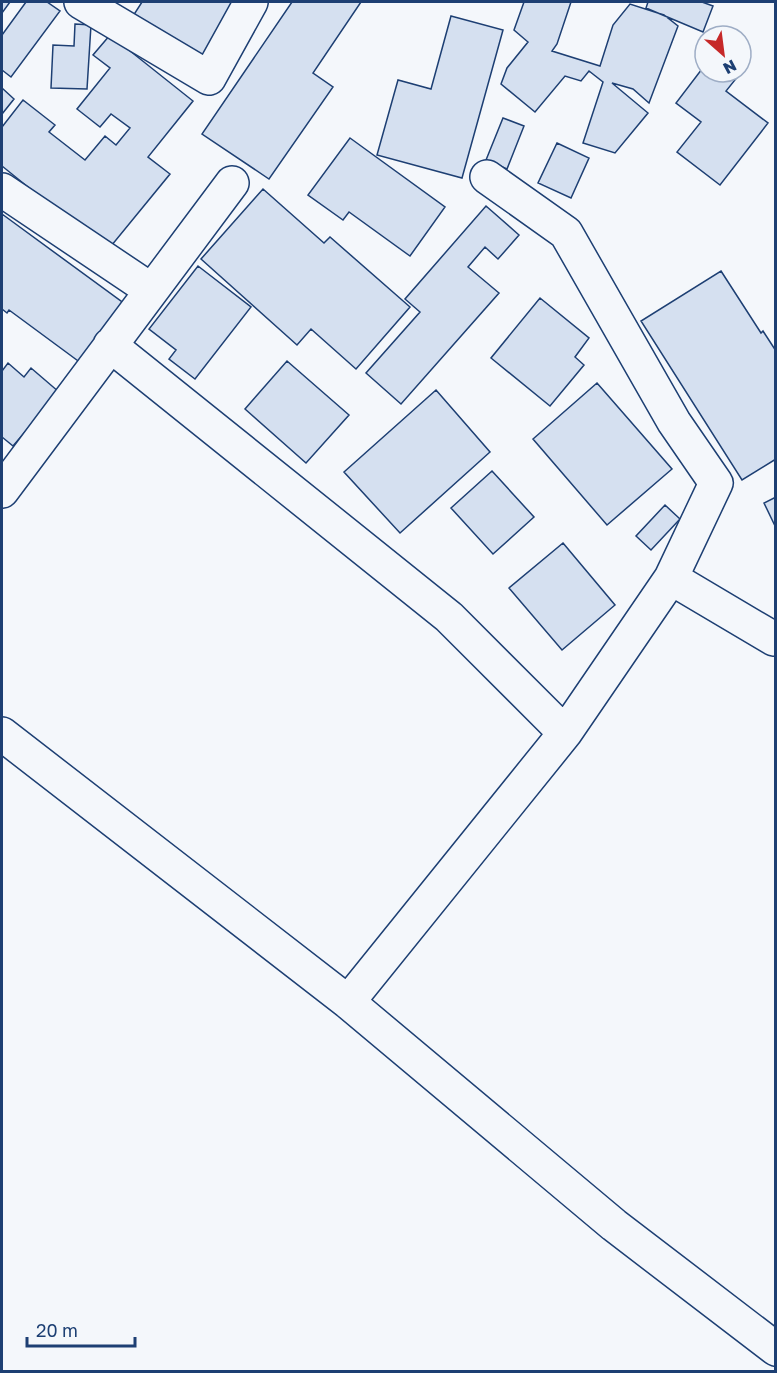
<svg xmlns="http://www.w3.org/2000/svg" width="777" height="1373" font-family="'Golos Text',sans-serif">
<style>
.building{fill:#d5e0f0;stroke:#1d3f73;stroke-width:1.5}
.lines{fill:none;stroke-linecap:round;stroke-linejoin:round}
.minor-casing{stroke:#1d3f73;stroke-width:36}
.minor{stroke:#f4f7fb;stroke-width:33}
</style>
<rect width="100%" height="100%" fill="#f4f7fb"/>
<path class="building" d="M2,2H10L2,13Z
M26,2H47L60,11L11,77L2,70V35Z
M142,2H244L206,62L133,16Z
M292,2H361L313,73L333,87L269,179L202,134Z
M524,2H571L557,44L552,51L600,66L613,25L630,4L664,15L678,26L649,103L633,89L612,83L648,113L615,153L583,143L603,82L589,71L581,81L565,76L535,112L501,84L507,68L528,42L514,30Z
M648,2H702L713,6L703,32L646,8Z
M451,16L503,30L462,178L377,155L398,80L431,89Z
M75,24L91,25L87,89L51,88L53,45L74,46Z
M110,35L193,101L148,157L170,174L107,251L2,166V127L23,100L55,125L49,132L85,160L105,136L116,145L130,128L111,114L100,127L77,109L110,68L93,55Z
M705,65V72H735L739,75L726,91L768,123L720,185L677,152L701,122L676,103Z
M2,88L14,99L2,114Z
M503,118L524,126L507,169L486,160Z
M350,138L445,207L410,256L349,212L343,220L308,195Z
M557,143L589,158L571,198L538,183Z
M263,189L324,243L330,237L410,307L356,369L311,329L297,345L201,259Z
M486,206L519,235L498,259L485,247L468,267L499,293L401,404L366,373L420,312L405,299Z
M2,214L129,307L85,366L9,310L7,313L2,309Z
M198,266L251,307L195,379L169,359L176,350L149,329Z
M721,271L761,333L763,331L776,351V459L742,480L641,321Z
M540,298L589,338L575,357L584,365L550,406L491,358Z
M287,361L349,415L306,463L245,409Z
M8,363L24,377L31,368L59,392L13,446L2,437V371Z
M597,383L672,469L607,525L533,439Z
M436,390L490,452L400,533L344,472Z
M492,471L534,517L493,554L451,508Z
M776,497V528L764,503Z
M665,505L680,519L651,550L636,536Z
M563,543L615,605L562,650L509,588Z"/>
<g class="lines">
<defs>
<path id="minor" d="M81,2L209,78L251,2
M2,190L151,290
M110,345L449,617L565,733
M2,491L232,183
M671,578L774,639
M2,734L348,1002L614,1225L776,1349
M348,1002L565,733L671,578L716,483L674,422L566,233L487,177"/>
</defs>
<use href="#minor" class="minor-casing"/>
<use href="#minor" class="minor"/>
</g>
<rect width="777" height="1373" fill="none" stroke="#1d3f73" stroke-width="6"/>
<g transform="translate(723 54) rotate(152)"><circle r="28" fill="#f4f7fb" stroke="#9eadc5" stroke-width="1.5"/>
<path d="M0-4.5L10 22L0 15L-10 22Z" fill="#c62828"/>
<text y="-9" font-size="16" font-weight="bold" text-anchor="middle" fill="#1d3f73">N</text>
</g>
<path d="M27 1337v9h108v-9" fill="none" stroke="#1d3f73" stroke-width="3"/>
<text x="36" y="1337" font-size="18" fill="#1d3f73" stroke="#f4f7fb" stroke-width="4.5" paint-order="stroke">20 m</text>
</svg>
